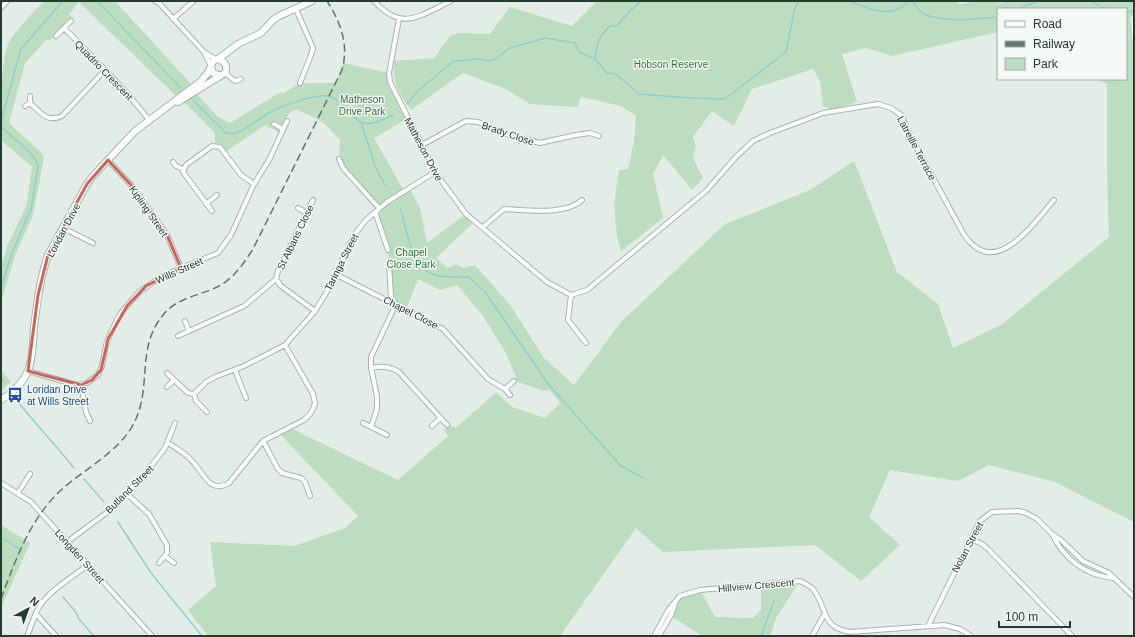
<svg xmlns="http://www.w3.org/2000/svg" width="1135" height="637" font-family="Arial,sans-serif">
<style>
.green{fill:#bdddc0}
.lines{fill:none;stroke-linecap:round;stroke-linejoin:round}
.stream{stroke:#8ecfcd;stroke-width:1.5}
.street-casing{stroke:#a6b4ad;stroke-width:6}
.secondary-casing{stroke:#a2b8ac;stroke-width:8}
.street{stroke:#fff;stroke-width:4}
.secondary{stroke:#fff;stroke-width:6}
.rail{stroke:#5e796d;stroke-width:1.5;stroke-dasharray:8 4;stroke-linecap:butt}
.marked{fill:none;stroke:#ce635a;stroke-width:3;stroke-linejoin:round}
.labels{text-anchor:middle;stroke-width:3;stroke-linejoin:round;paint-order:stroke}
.park-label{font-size:10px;fill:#2f733d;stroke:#f4f9f5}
.street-label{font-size:10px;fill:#233d32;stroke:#f4f9f5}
.transit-label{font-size:10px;fill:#164399;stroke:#f4f9f5;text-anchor:start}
</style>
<rect width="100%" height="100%" fill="#e3ece7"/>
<path class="green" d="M44,1H115L191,84L176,96L79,2L69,14L72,17L49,41L47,39L25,63L9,123L43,154L44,157L33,215L16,253L1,302V267L7,246L26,207L32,167L1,140C1,112 0,69 8,44C15,30 33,13 44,1Z
M597,1H954L959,4C974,1 987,0 1001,3L1005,1H1134V16L1130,17L1134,47V522L1055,482L989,465L958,481L890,470L869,517L900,545L861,581L815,545L663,552L636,528L560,636H208L188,610L216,586L210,542L294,546L345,528L358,516L278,432L288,427L398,480L448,436L444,430L450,425L456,428L496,392L512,407L545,418L560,403L550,390L544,391L518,382L506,353L483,316L457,285L440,290L418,279L406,310L389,301L391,296L388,250L376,216L379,208L343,168L339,159L340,140L323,122L296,109L289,113L281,134L265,125L224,153L215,145V133L184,102L196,93L218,117L230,123L279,93H284L300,83H336L343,63L389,73L390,82L407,119L374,138L404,191L409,188L420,208L427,243L466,214L475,221L436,258L447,268L456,264L463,268L475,265L511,306L544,358L574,385L621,322L725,224L810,190L854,161L897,272L938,304L953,348L1001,325L1109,237L1107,170V84L1096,79H1126V9H998V32L892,56L866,48L842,54L857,102L834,110L823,106L820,81L813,69L752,89L734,126L712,111L693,137L696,146L693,158L703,178L692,190L663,155L653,174L663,218L621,251L617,235L614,206L619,170L628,169L634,141L636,116L621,106L581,97L577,107L530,104L506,89L463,73L411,110C398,91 393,85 394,61L434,58L450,36L459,33L490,34L510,7L572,26Z
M1,370L11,382L2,390L1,388Z
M1,525L30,543L1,608Z
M800,581L776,618L770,636H699V634L671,616C677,594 680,596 700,590L715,617L753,618L761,610V585Z"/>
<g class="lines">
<path class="stream" d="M97,1L181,88
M850,1C864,7 885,17 900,8C904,6 907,3 911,1C916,5 919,11 924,14C943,23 978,19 998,17
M1076,1H1090
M1092,1L1101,7L1111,9
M1019,9L1038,1
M1126,12L1134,11
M595,59C597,42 598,38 610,26H617L627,14L641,1
M194,101L226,133C229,133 233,134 235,133C243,132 262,117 269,113C280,106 316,94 328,96C335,97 339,102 343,106C362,128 367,127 393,115
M407,104L418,91L451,63L456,61L477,59L489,61L494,60L510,48L545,38L575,43L579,52L595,59L607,73L616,74L639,94L691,98L725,99L786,52L794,11L799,1
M1,121L21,49L63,1
M361,122L375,166L385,185
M1,127C10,136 38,155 38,167L31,209L12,253L1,288
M401,209C406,229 412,269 435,275C446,278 458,277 469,277L485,292L549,385L620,465L643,478
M1,379L3,381
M16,399C34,423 55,444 74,468
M84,479L104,502
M118,522L151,573L202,636
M1,537L19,549
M63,597L75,611L79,619L94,636
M761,636L774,601"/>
<defs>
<path id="street" d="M155,1L159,3L204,52L211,66
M374,1C402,32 419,16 451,1
M1,8L7,1
M296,9L313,48L311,55L300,83
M173,19L194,1
M399,19L389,73L390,82L422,145L435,172L466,214L547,282L571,295
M64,28L71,21
M56,36L64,28C94,58 124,88 150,121
M204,52L217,60
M225,73L235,81L241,79
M30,103V96
M25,106L30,103C41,113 47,123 62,116L105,70
M274,124L283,129
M422,145L466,121L478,122L511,136L540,143L576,135L590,133L599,136
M339,159L343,168L379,208
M108,160L132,186L167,235L181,268
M173,162L176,166L183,169
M206,204L217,195
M298,208L307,213
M212,211L183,172L186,165L212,146L220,147L241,175L254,184
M375,212L388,250
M483,227L504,209C527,210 564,216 582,200
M63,228L93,243
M337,275L443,329L488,379L505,389L510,395
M276,279L281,286L315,311
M571,295L587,290L706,191L736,157L753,141L770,133L823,113L878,104L891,108L901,115L911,137L963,233C994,282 1032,225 1054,200
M571,295L568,320L586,343
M389,301L391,296L389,265
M185,321L189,331
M178,336L244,306L276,279L278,271L313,200
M371,368C382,366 390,366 399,372L447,425
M235,370L246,398
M28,371L77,385L87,383L98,375L102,366L106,345L111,332L120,314L139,292L162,276L218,253L231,235L254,184L269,160L287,121
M167,373L188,393L194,394L206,382L215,377L244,366L285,345L315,311L337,275L340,265L355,234L366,220L387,202L435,172
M81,385L86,412L90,421
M167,387L174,380
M505,389L514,381
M194,394L196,401L207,412
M363,423L387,435
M432,426L440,418
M371,427L377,409V396L371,368V357L396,304
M263,441L278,469L282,473L301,478L305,482L310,496
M168,443C176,448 185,453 191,460C203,471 209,495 229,483L263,441L304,420L310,414L313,409L315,403L313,394L285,345
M1,483L31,502L152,636
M18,493L30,474
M127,494L149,514L167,545V553L159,563
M1052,534C1064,559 1086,576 1114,578
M971,539L982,544L989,550L1072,636
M67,542L109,511L142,478L165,448L175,423
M165,556L174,563
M36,614L56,636
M928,626L980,521L992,512L1019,511L1026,513L1037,519L1052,534L1061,540L1083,561L1109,573L1134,597
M27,636C31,627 34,616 39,607C49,591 72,577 88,565
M654,636L669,609L680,596L700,590L800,581C804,583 810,586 813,589C828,608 820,627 850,632L944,625L960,629L971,636
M659,636C664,625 674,615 675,602
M812,636L824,615"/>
<path id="secondary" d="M218,59L238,44L261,33L273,20L279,16L312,1
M178,102L225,73C228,66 225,61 218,59L213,61L211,67L213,73L219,75
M1,400C12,393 23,383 28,371C33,358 33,342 34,328C37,303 40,279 48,255L87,184L93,176L135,131L200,82L207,74L211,67"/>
</defs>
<use href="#street" class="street-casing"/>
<use href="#secondary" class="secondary-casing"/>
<use href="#street" class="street"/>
<use href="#secondary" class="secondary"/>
<path class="rail" d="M1,599C15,561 30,519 60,491C84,469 121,451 135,421C152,385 136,348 163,315C177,297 200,296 219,286C234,278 244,263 253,249L342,70C349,45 341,23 327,1"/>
</g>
<path class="marked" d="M108,160L132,186L167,235L181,268L146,286L127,306L108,339L101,370L92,380L81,385L28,371L38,295L48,255L87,184Z"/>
<defs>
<symbol id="bus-bare" viewBox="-9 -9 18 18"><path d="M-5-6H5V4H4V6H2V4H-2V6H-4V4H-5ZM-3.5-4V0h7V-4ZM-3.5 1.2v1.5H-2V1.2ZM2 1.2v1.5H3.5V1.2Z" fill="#1a4fb4" stroke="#f4f9f5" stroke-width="2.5" paint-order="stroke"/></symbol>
</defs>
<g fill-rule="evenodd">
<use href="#bus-bare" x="4" y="384" width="22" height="22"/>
</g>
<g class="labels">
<g class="park-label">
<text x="671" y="68">Hobson Reserve</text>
<text x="362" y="103">Matheson<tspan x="362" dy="12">Drive Park</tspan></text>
<text x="411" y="256">Chapel<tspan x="411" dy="12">Close Park</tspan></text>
</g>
<g class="street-label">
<text transform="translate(104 70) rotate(46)" y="4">Quadrio Crescent</text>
<text transform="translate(508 133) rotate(19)" y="4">Brady Close</text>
<text transform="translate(917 148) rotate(62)" y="4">Latreille Terrace</text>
<text transform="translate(424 149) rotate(62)" y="4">Matheson Drive</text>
<text transform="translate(149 211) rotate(55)" y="4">Kipling Street</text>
<text transform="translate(63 230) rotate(-62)" y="4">Loridan Drive</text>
<text transform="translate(295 237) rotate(-64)" y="4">St Albans Close</text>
<text transform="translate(341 262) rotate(-63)" y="4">Taringa Street</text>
<text transform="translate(179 270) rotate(-24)" y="4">Wills Street</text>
<text transform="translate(411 312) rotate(27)" y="4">Chapel Close</text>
<text transform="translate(129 489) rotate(-45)" y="4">Butland Street</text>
<text transform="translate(967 547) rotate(-62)" y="4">Nolan Street</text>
<text transform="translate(80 556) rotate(48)" y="4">Longden Street</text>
<text transform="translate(756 585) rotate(-5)" y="4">Hillview Crescent</text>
</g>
<g class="transit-label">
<text x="27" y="393">Loridan Drive<tspan x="27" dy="12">at Wills Street</tspan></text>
</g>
</g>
<rect width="1135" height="637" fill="none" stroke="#233d32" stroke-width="4"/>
<rect x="997" y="8" width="130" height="72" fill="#f4f9f5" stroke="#a0aea7"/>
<rect x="1005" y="21" width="20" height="6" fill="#ffffff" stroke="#a0aea7"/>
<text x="1033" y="28" font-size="12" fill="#233d32">Road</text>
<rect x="1005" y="41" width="20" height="6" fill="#5e796d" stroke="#a0aea7"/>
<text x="1033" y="48" font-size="12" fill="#233d32">Railway</text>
<rect x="1005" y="58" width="20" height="12" fill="#bdddc0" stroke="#a0aea7"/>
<text x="1033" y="68" font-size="12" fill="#233d32">Park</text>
<g transform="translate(28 609) rotate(41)" stroke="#f4f9f5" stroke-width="3" paint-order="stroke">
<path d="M0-3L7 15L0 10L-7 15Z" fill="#233d32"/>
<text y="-6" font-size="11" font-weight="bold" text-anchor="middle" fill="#233d32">N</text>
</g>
<path d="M999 621v6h71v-6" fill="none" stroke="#233d32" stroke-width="2"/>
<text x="1005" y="621" font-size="12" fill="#233d32" stroke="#f4f9f5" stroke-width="3" paint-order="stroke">100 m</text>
</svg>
